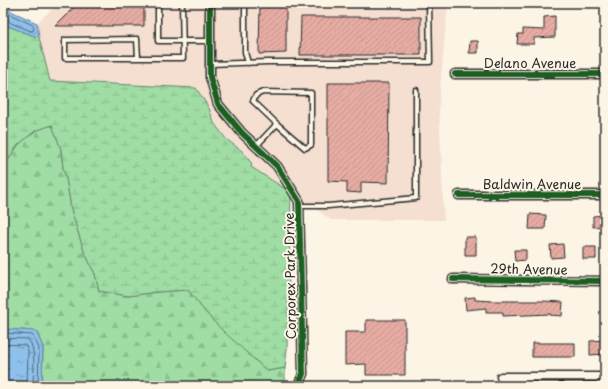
<svg xmlns="http://www.w3.org/2000/svg" width="608" height="389" font-family="'Playpen Sans',sans-serif">
<style>
.built{fill:#f5dfd1}
.forest{fill:url(#forest-firs);stroke:#658468}
.wetland{fill:url(#wetland-marsh);stroke:#658468}
.water{fill:url(#water-ripples);stroke:#66849e}
.lines{fill:none;stroke-linecap:round;stroke-linejoin:round}
.shore{stroke:#526777;stroke-width:1}
.building{fill:url(#building-hatch);stroke:#2b2b2b}
.lane-casing{stroke:#2b2b2b;stroke-width:7}
.street-casing{stroke:#2b2b2b;stroke-width:11}
.lane{stroke:#fcf5e5;stroke-width:4}
.street{stroke:#fcf5e5;stroke-width:8}
.cycleway-casing{stroke:#fcf5e5;stroke-width:8}
.cycleway{stroke:#1b5e20;stroke-width:6}
.labels{text-anchor:middle;stroke-width:4;stroke-linejoin:round;paint-order:stroke}
.street-label{font-size:13px;fill:#2b2b2b;stroke:#fcf5e5}
</style>
<defs>
<pattern id="forest-firs" width="22" height="20" patternUnits="userSpaceOnUse"><rect width="22" height="20" fill="#9fdda5"/><path d="M5 1l3.5 6h-7zM16 11l3.5 6h-7z" fill="#89be8e"/></pattern>
<pattern id="wetland-marsh" width="20" height="14" patternUnits="userSpaceOnUse"><rect width="20" height="14" fill="#9fdda5"/><path d="M1 5h8M5 5V1M11 12h8M15 12V8" fill="none" stroke="#89be8e"/></pattern>
<pattern id="water-ripples" width="26" height="14" patternUnits="userSpaceOnUse"><rect width="26" height="14" fill="#8dc0ea"/><path d="M2 4q2-2 4 0t4 0M15 11q2-2 4 0t4 0" fill="none" stroke="#739cbe"/></pattern>
<pattern id="building-hatch" width="6" height="6" patternUnits="userSpaceOnUse"><rect width="6" height="6" fill="#e6aca3"/><path d="M-1 1l2-2M0 6l6-6M5 7l2-2" fill="none" stroke="#c5948c"/></pattern>
</defs>
<rect width="100%" height="100%" fill="#fcf5e5"/>
<filter id="ink" filterUnits="userSpaceOnUse"><feTurbulence type="fractalNoise" baseFrequency=".025" numOctaves="2"/><feDisplacementMap in="SourceGraphic" scale="8" xChannelSelector="R" yChannelSelector="G"/><feConvolveMatrix kernelMatrix="1 2 1 2 8 2 1 2 1" color-interpolation-filters="sRGB"/></filter>
<g filter="url(#ink)">
<path class="built" d="M58,3H206V78L214,106L239,137L274,169L287,190L251,167L242,151L226,139L214,123L209,108L196,88L50,81L39,37L37,23Z
M214,3H448L441,77L439,106L444,220H331L303,200L280,162L245,130L221,102L214,76Z"/>
<path class="forest" d="M52,124L61,149L63,168L66,178L72,213L84,251L95,274L99,291L128,296L157,292L188,290L206,313L267,371L285,368V386H42L43,347L36,331L3,329V168L18,145L35,131Z"/>
<path class="wetland" d="M3,21L8,26L34,36L39,37L50,81L196,88L209,108L214,123L226,139L242,151L252,164L251,167L287,190L291,196L287,349L285,368L267,371L223,331L206,313L188,290L157,292L128,296L99,291L95,274L84,251L72,213L66,178L63,168L61,149L52,125L35,131L18,145L3,168Z"/>
<path class="water" d="M3,3H7L11,11L37,23L39,37L34,36L8,26L3,21Z
M3,329L36,331L43,347L42,386H3Z"/>
<g class="lines">
<path class="shore" d="M3,19H7L11,23L31,31L34,30L33,25L9,14L4,6V3
M3,333L32,335L33,336L39,348L38,386
M3,338L28,339C37,349 33,373 33,386
M3,344L24,345L26,346L28,351L27,386"/>
</g>
<path class="building" d="M78,3H144V26H55Z
M260,3H286V53L259,54Z
M555,16V37L534,38V44H517L518,34H523V29L544,30V17Z
M301,17H421V55H300Z
M470,41H478V53H469Z
M328,83H389L388,183L361,182V193L347,192V182L328,181Z
M530,214L546,215L545,229H529Z
M605,215V226L593,227V216Z
M465,237H476V255H465Z
M563,244L564,257L551,258L550,245Z
M583,247H596V259H583Z
M514,250H526V260L515,261Z
M475,297V300L493,301H542L563,302L562,316L550,315V314L503,316V312H486V308L466,310L465,298Z
M366,320H405V375H366V364L345,365V332H366Z
M605,340V354L590,355V341Z
M532,343H575V357H532Z"/>
<g class="lines">
<defs>
<path id="lane" d="M158,3V41H210
M245,3V52L248,63
M138,58L137,39L65,40V58H183L182,3
M210,64L267,62H430L429,3
M256,146L277,124L253,101L256,95L263,92L311,93V145L305,148L277,124
M299,206H328L416,198V90"/>
<path id="street" d="M210,3V77L218,104L242,133L277,166L299,201L303,374L298,386
M455,74H605
M459,195H605
M453,279L605,281
M501,377H605"/>
</defs>
<use href="#lane" class="lane-casing"/>
<use href="#street" class="street-casing"/>
<use href="#lane" class="lane"/>
<use href="#street" class="street"/>
<defs>
<path id="cycleway" d="M210,3V77L218,104L242,133L277,166L299,201L303,374L298,386
M455,74H605
M459,195H605
M453,279L605,281"/>
</defs>
<use href="#cycleway" class="cycleway-casing"/>
<use href="#cycleway" class="cycleway"/>
</g>
</g>
<g class="labels">
<g class="street-label">
<text x="530" y="68">Delano Avenue</text>
<text x="532" y="189">Baldwin Avenue</text>
<text transform="translate(529 269) rotate(1)" y="5">29th Avenue</text>
<text transform="translate(290 276) rotate(-91)" y="5">Corporex Park Drive</text>
</g>
</g>
<rect width="608" height="389" fill="none" stroke="#fcf5e5" stroke-width="16"/>
<rect x="8" y="8" width="592" height="373" fill="none" stroke="#2b2b2b" stroke-width="1.5" filter="url(#ink)"/>
</svg>
